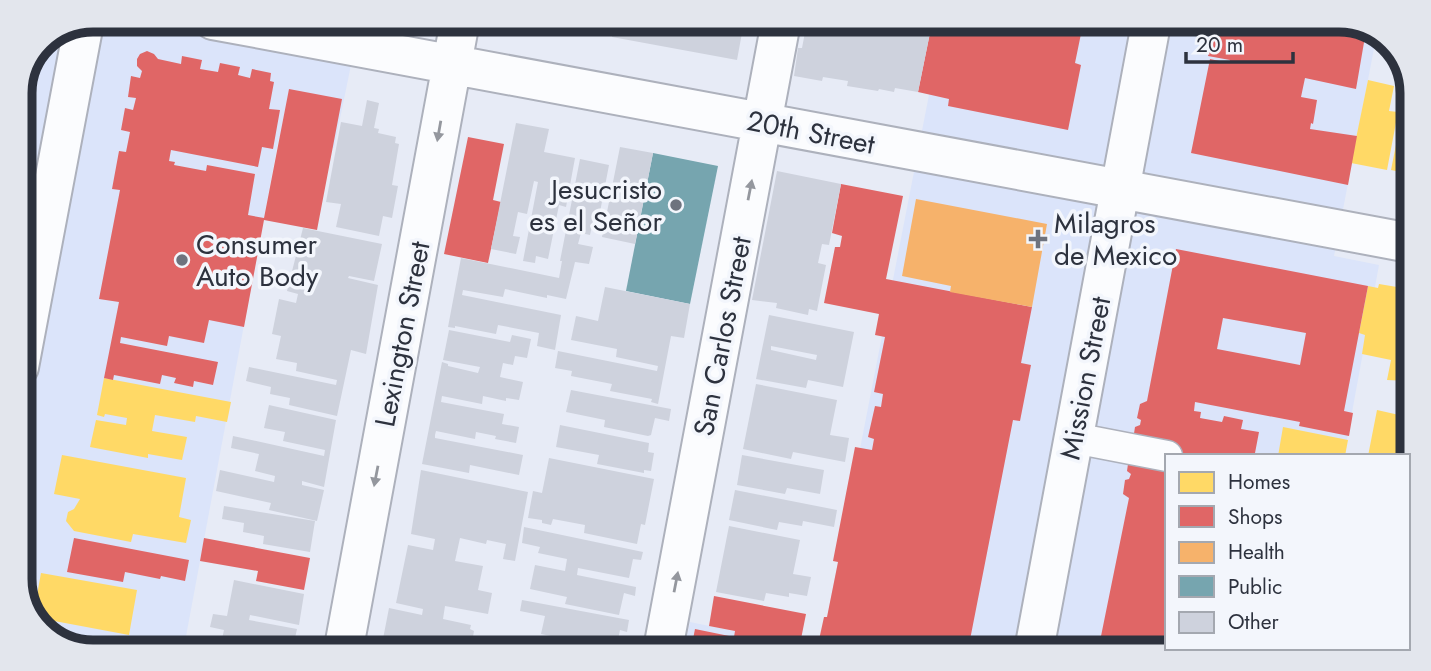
<svg xmlns="http://www.w3.org/2000/svg" width="1431" height="671" font-family="Jost,sans-serif">
<style>
.built{fill:#dbe4fa}
.homes{fill:#ffd966}
.shops{fill:#e06666;fill-rule:evenodd}
.health{fill:#f6b26b}
.public{fill:#76a5af}
.building{fill:#ced2dd;fill-rule:evenodd}
.lines{fill:none;stroke-linecap:round;stroke-linejoin:round}
.pedestrian-casing{stroke:#adb1bc;stroke-width:33}
.minor-casing{stroke:#adb1bc;stroke-width:42}
.tertiary-casing{stroke:#adb1bc;stroke-width:42}
.secondary-casing{stroke:#adb1bc;stroke-width:42}
.pedestrian{stroke:#fbfcfe;stroke-width:30}
.minor{stroke:#fbfcfe;stroke-width:38}
.tertiary{stroke:#fbfcfe;stroke-width:38}
.secondary{stroke:#fbfcfe;stroke-width:38}
.oneway{fill:#94979e}
.poi-dot{fill:#6e737e;stroke:#f3f6fc;stroke-width:2.5}
.labels{text-anchor:middle;stroke-width:7;stroke-linejoin:round;paint-order:stroke}
.street-label{font-size:28px;fill:#2d323e;stroke:#f3f6fc}
.poi-label{font-size:28px;fill:#2d323e;stroke:#f3f6fc;text-anchor:start}
.rim{fill:none;stroke:#2d323e;stroke-width:9}
</style>
<rect width="100%" height="100%" fill="#e7ebf6"/>
<path class="built" d="M92,19L310,20L351,65L334,148L279,137L184,647L64,646L32,620L19,584V88L41,40Z
M943,23L1367,25L1377,33L1334,256L1379,265L1344,456H1167V648L1308,652L684,649L690,622L821,649Z"/>
<path class="homes" d="M1393,46L1399,51L1401,57L1391,55Z
M1409,79L1412,87L1411,174L1391,170Z
M1368,80L1394,86L1389,111L1398,112L1387,170L1351,163Z
M1379,284L1409,289L1408,381L1387,380L1391,360L1362,354L1365,335L1359,333L1368,286L1378,288Z
M104,378L231,402L227,422L196,416L195,422L155,415L152,431L187,437L182,460L148,454V458L90,447L96,420L126,425L127,418L105,414L104,417L97,415Z
M1377,410L1408,417V456H1368Z
M1283,427L1348,440L1345,456H1278Z
M62,455L186,478L179,517L191,520L186,543L133,534L131,542L74,531L66,521L68,512L74,509L80,499L54,494Z
M41,573L137,590L129,635L33,617Z
M1307,648H1348V649L1339,652H1306Z"/>
<path class="shops" d="M932,23L1083,24L1075,63L1081,65L1068,130L948,106L949,99L918,92Z
M1215,24L1367,25L1356,89L1305,78L1301,97L1317,100L1313,124L1311,123L1310,129L1357,136L1348,185L1191,153L1210,59L1229,63L1230,60L1208,56Z
M147,51L154,54L158,59L181,64L182,56L202,60L200,69L218,72L220,63L240,67L238,75L250,78L252,69L271,73L270,81L274,82L269,109L280,110L273,149L262,147L258,167L171,150L169,161L175,162L174,165L206,171L207,165L255,174L248,215L264,218L289,89L342,99L317,230L264,220L244,327L209,320L204,343L169,336L167,346L121,337L120,343L218,362L213,385L194,381L193,387L174,383L176,378L162,375L160,384L114,375L113,380L104,378L119,302L99,299L120,190L112,189L119,151L126,152L130,132L121,130L125,108L133,110L136,98L128,97L131,76L140,78L142,71L137,66V59L140,54Z
M468,137L504,144L493,200L501,202L488,263L444,254Z
M841,184L903,196L886,279L1032,307L1021,363L1031,365L1020,421L1013,420L968,650L817,649L824,617H827L838,562L833,561L855,447L872,450L874,439L868,437L875,406L881,407L883,394L874,392L885,337L875,335L879,314L824,303L835,247H840L842,236L832,233Z
M1176,249L1368,286L1344,411L1353,413L1349,436L1299,426L1300,422L1195,402L1194,411L1201,412L1200,418L1222,422L1224,416L1243,420L1241,429L1259,432L1255,453L1257,456H1187L1133,440L1135,427L1140,425L1141,420L1137,418L1140,404L1147,401ZM1223,318L1306,333L1300,365L1217,349Z
M1129,457L1167,458V648H1307L1306,652L1098,651L1129,498L1123,494L1125,480L1129,479L1131,474L1127,471Z
M74,538L189,560L185,581L161,576L160,579L125,572L123,582L67,572Z
M204,538L310,558L304,590L256,581L258,571L200,561Z
M714,596L806,614L799,649H691L695,629L734,637L735,631L709,626Z"/>
<path class="health" d="M916,199L1047,224L1032,307L950,292L951,286L902,276Z"/>
<path class="public" d="M653,153L718,166L690,304L626,291Z"/>
<path class="building" d="M548,21H582L744,22L737,60L612,37L613,31L580,25V31L548,25Z
M807,22L932,23L918,92L895,88L894,92L879,89L878,91L847,86L848,81L823,77L822,81L794,76L798,48H802Z
M367,100L379,103L374,128L379,129L378,133L396,137L395,143L399,144L392,185L398,186L392,218L383,216L379,236L336,227L341,204L326,202L341,122L362,126Z
M516,123L549,129L544,152L575,158L566,207L559,205L548,259L536,256L535,263L523,261L538,182L534,181L527,214L518,212L513,236L520,237L516,254L491,249Z
M620,147L653,153L635,244L602,237Z
M580,159L609,165L600,212L595,211L590,235L581,233L578,244L593,247L589,264L575,262L566,299L547,295V298L505,289L503,297L463,290L462,295L561,315L555,350L537,346L539,333L498,325L496,334L455,326V328L448,327L461,258L559,278L562,261H560Z
M777,171L841,184L829,245L822,244L818,263L826,265L817,311L809,309L808,315L776,308L777,303L752,300Z
M303,228L382,244L374,281L349,276L348,278L378,285L366,354L351,350L337,416L289,405L290,398L270,394L271,387L246,381L249,367L336,385L337,380L296,371L297,363L276,359L281,336L272,334L279,299L296,303L298,294L287,291Z
M605,287L690,304L684,338L671,336L658,404L651,402L652,399L610,391L612,384L571,376L572,371L555,368L558,351L657,371L658,366L616,357L617,349L571,340L576,316L598,321Z
M769,315L854,332L843,387L808,380L806,388L756,379ZM771,346L817,355L816,360L771,350Z
M449,330L510,342L512,335L531,339L527,358L515,356L513,365L503,363L500,377L523,382L519,400L506,398V401L483,396L482,404L442,396L441,402L504,414L502,424L519,427L516,443L495,439L496,436L476,432L475,439L436,431L435,435V438L523,455L519,475L470,465L469,473L422,464L442,362L448,364V366L478,373L480,367L443,360Z
M756,384L837,400L830,435L849,438L845,462L793,452L791,459L743,449Z
M571,390L671,409L669,421L655,418L651,435L648,436L604,427L605,420L566,412Z
M269,405L336,420L324,487L302,481V485L324,490L317,521L269,510L271,503L216,491L220,470L274,482L275,476L255,471L259,454L231,448L233,436L324,456L325,450L283,441L285,432L264,428Z
M560,425L649,443L648,452L654,453L651,471L644,470V473L597,464L599,455L556,447Z
M742,455L824,470L820,494L787,488L785,494L737,485Z
M549,458L654,479L645,525L641,524L637,544L584,533L585,525L553,519L551,525L542,523V520L528,518L533,491L542,493Z
M421,470L528,492L515,561L503,559L506,544L487,540L486,544L460,538L455,561L483,566L478,590L492,593L488,614L445,606L443,619L471,625L470,629L474,631L471,648L387,647L388,645L382,644L389,608L422,615L423,609L396,603L408,545L433,550L435,539L411,534Z
M735,490L837,510L834,527L803,521L802,526L779,522L777,530L729,520Z
M224,506L315,521L310,552L263,544L264,536L243,532L244,523L222,519Z
M729,526L800,540L793,574L811,577L807,596L789,593V597L766,593L764,601L716,592Z
M524,527L643,552L641,560L633,559L629,578L578,568L577,575L636,587L635,596L624,593L619,615L565,604L567,597L530,589L535,565L565,571L567,559L538,553L540,547L522,543Z
M234,580L304,594L299,625L250,615L249,620L297,629L293,647H243L244,643L222,639L224,630L210,627L213,614L227,616Z
M522,600L629,620L627,632L620,630L616,649L541,634L545,616L520,611Z
M522,637L574,647V648H520Z"/>
<g class="lines">
<defs>
<path id="pedestrian" d="M1074,438L1167,456"/>
<path id="minor" d="M213,20L1410,243
M344,647L460,21
M663,649L781,22"/>
<path id="tertiary" d="M19,367L84,23"/>
<path id="secondary" d="M1034,650L1151,24"/>
</defs>
<use href="#pedestrian" class="pedestrian-casing"/>
<use href="#minor" class="minor-casing"/>
<use href="#tertiary" class="tertiary-casing"/>
<use href="#secondary" class="secondary-casing"/>
<use href="#pedestrian" class="pedestrian"/>
<use href="#minor" class="minor"/>
<use href="#tertiary" class="tertiary"/>
<use href="#secondary" class="secondary"/>
</g>
<defs><path id="oneway-solid" d="M-6-.8H1V-3.2L6.5 0L1 3.2V.8H-6Z" transform="scale(1.75)"/></defs>
<g class="oneway">
<use href="#oneway-solid" transform="translate(439 131) rotate(100)"/>
<use href="#oneway-solid" transform="translate(750 190) rotate(-79)"/>
<use href="#oneway-solid" transform="translate(376 476) rotate(101)"/>
<use href="#oneway-solid" transform="translate(676 582) rotate(-79)"/>
</g>
<g class="poi-dot">
<circle cx="676" cy="205" r="7"/>
<path d="M1034.5 228.5h7v7h7v7h-7v7h-7v-7h-7v-7h7z"/>
<circle cx="182" cy="260" r="7"/>
</g>
<g class="labels">
<g class="street-label">
<text transform="translate(811 132) rotate(11)" y="10">20th Street</text>
<text transform="translate(402 334) rotate(-79)" y="10">Lexington Street</text>
<text transform="translate(722 336) rotate(-79)" y="10">San Carlos Street</text>
<text transform="translate(1085 378) rotate(-79)" y="10">Mission Street</text>
</g>
<g class="poi-label">
<text x="662" y="199" text-anchor="end">Jesucristo<tspan x="662" dy="32">es el Señor</tspan></text>
<text x="1054" y="233">Milagros<tspan x="1054" dy="32">de Mexico</tspan></text>
<text x="196" y="254">Consumer<tspan x="196" dy="32">Auto Body</tspan></text>
</g>
</g>
<path d="M0 0H1431V671H0ZM93 32H1339A61 61 0 0 1 1400 93V579A61 61 0 0 1 1339 640H93A61 61 0 0 1 32 579V93A61 61 0 0 1 93 32Z" fill="#e3e6ed" fill-rule="evenodd"/>
<path class="rim" d="M93 32H1339A61 61 0 0 1 1400 93V579A61 61 0 0 1 1339 640H93A61 61 0 0 1 32 579V93A61 61 0 0 1 93 32Z"/>
<rect x="1165" y="454" width="245" height="196" fill="#f3f6fc" stroke="#a4a8b0" stroke-width="2"/>
<rect x="1179" y="472" width="35" height="21" fill="#ffd966" stroke="#a4a8b0" stroke-width="2"/>
<text x="1228" y="489" font-size="21" fill="#2d323e">Homes</text>
<rect x="1179" y="506" width="35" height="21" fill="#e06666" stroke="#a4a8b0" stroke-width="2"/>
<text x="1228" y="524" font-size="21" fill="#2d323e">Shops</text>
<rect x="1179" y="542" width="35" height="21" fill="#f6b26b" stroke="#a4a8b0" stroke-width="2"/>
<text x="1228" y="559" font-size="21" fill="#2d323e">Health</text>
<rect x="1179" y="576" width="35" height="21" fill="#76a5af" stroke="#a4a8b0" stroke-width="2"/>
<text x="1228" y="594" font-size="21" fill="#2d323e">Public</text>
<rect x="1179" y="612" width="35" height="21" fill="#ced2dd" stroke="#a4a8b0" stroke-width="2"/>
<text x="1228" y="629" font-size="21" fill="#2d323e">Other</text>
<path d="M1186 52v10h107v-10" fill="none" stroke="#2d323e" stroke-width="3.5"/>
<text x="1196" y="52" font-size="21" fill="#2d323e" stroke="#f3f6fc" stroke-width="5" paint-order="stroke">20 m</text>
</svg>
